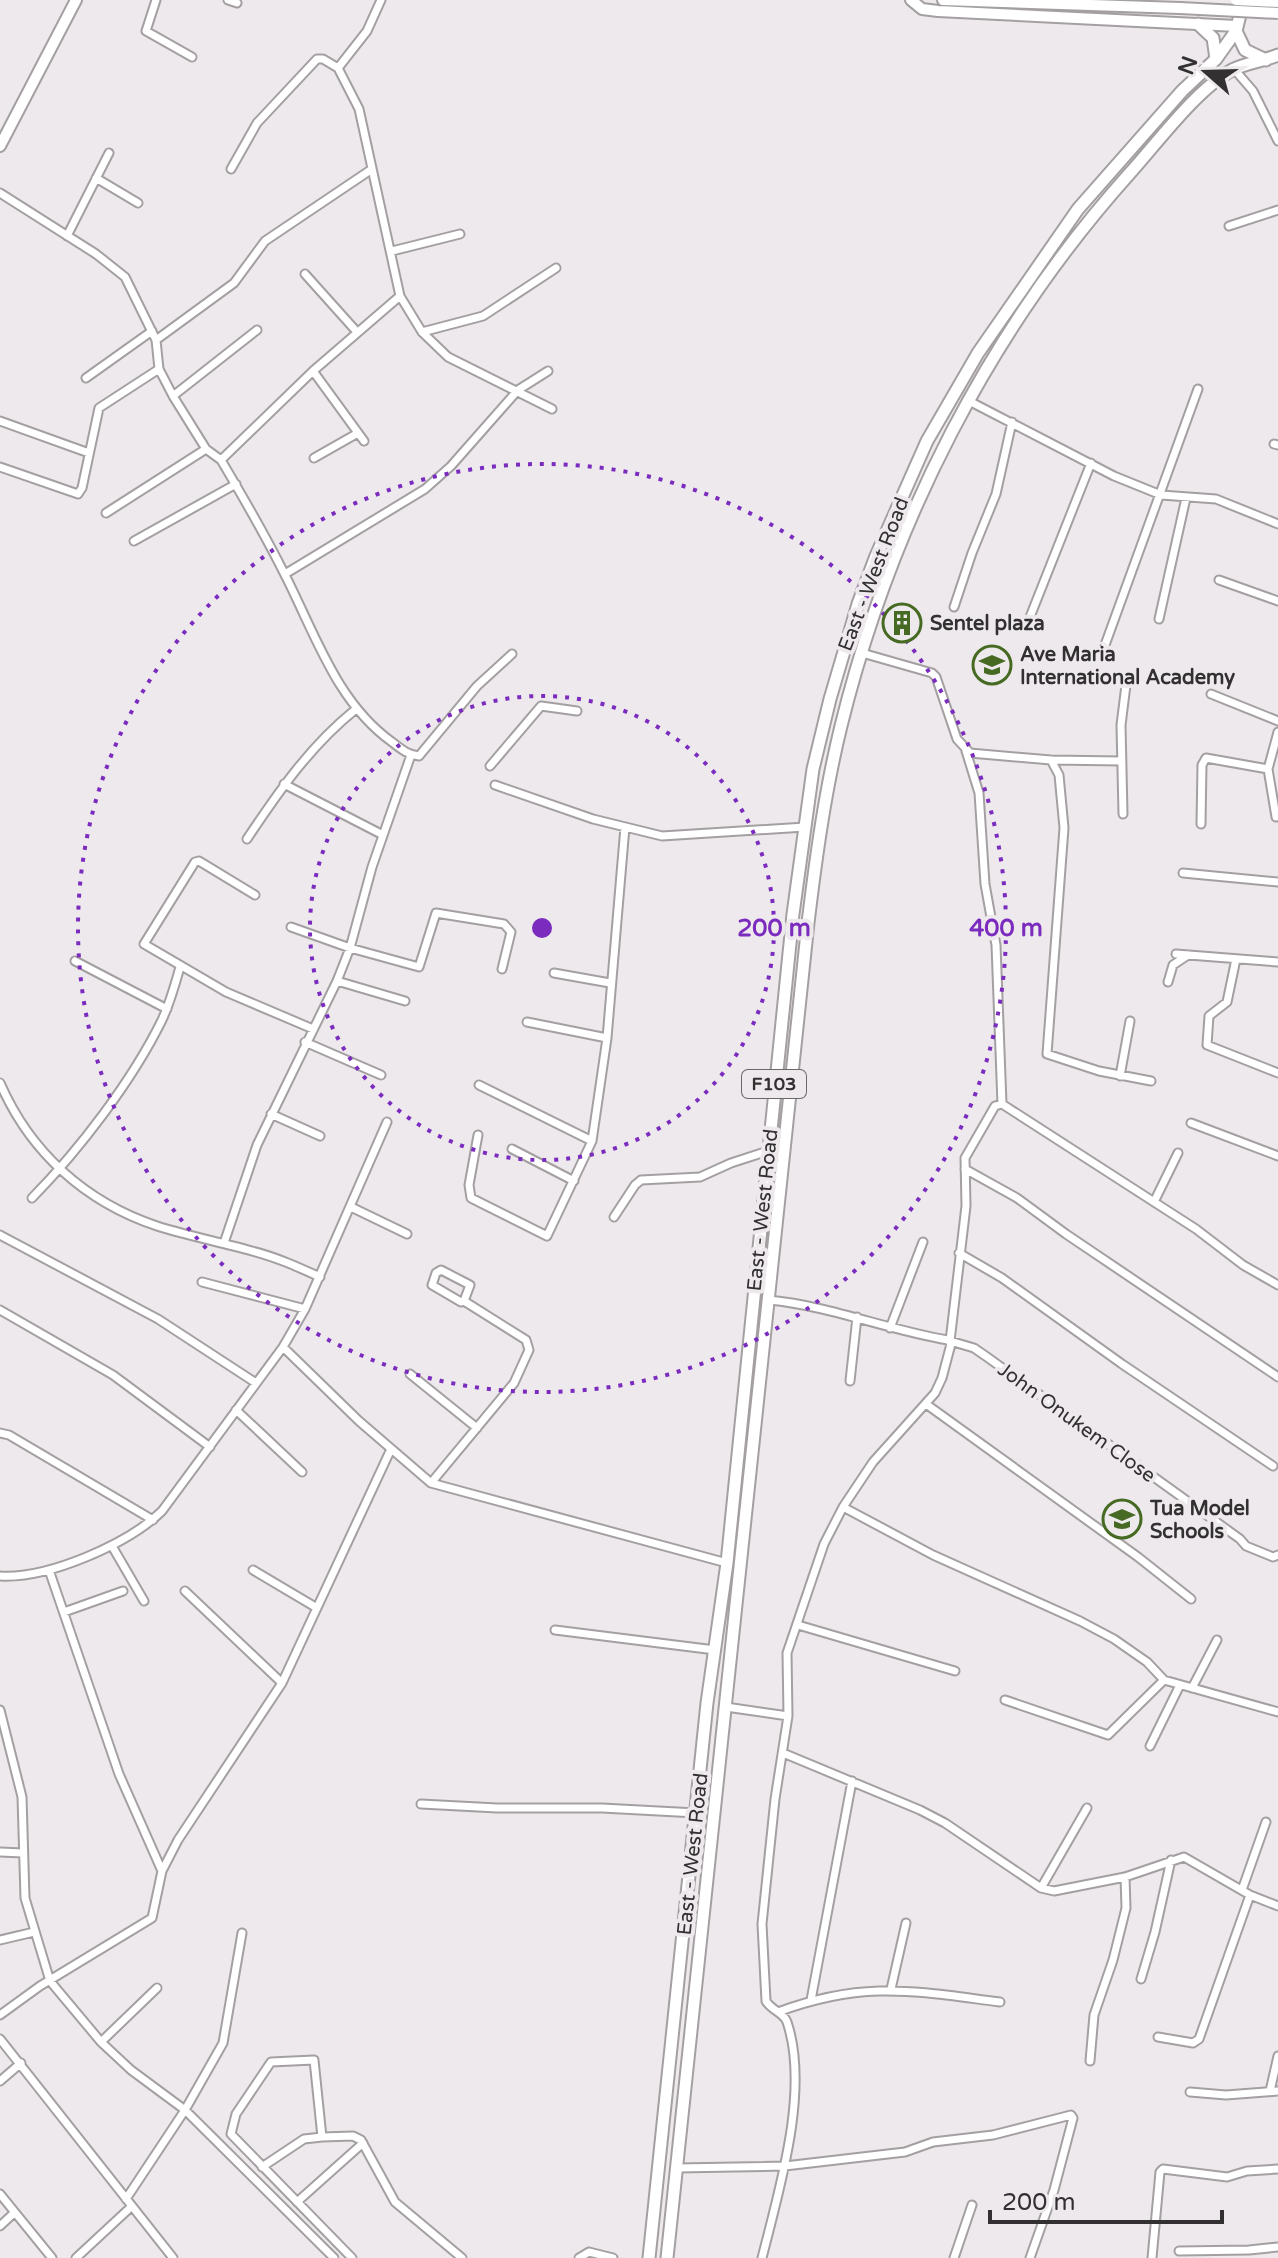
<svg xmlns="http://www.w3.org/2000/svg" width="1278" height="2258" font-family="'Varela Round',sans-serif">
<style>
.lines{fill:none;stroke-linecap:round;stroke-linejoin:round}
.street-casing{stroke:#a4a0a2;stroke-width:11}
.secondary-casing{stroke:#a4a0a2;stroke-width:14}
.primary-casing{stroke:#a4a0a2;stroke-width:15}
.street{stroke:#fff;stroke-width:7}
.secondary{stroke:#fff;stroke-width:10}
.primary{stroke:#fff;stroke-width:11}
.secondary-bridge-casing{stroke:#a4a0a2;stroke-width:14;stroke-linecap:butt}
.secondary-bridge{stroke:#fff;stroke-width:10}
.ring{fill:none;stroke:#7b2cbf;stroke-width:4;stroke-dasharray:4 8}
.labels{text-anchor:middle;stroke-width:8;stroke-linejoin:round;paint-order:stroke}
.shield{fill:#ede9ec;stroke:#6a6869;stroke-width:2}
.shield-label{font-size:18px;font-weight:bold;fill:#323031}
.street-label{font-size:20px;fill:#323031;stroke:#ede9ec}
.poi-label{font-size:20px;font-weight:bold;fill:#323031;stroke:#ede9ec;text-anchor:start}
.centre{fill:#7b2cbf;stroke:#ede9ec;stroke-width:4}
.ring-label{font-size:24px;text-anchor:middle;font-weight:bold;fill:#7b2cbf;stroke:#ede9ec;stroke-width:8;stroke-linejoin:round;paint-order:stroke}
</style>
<rect width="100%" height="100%" fill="#ede9ec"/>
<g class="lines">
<defs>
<path id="street" d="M156,0L146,31L192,57
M228,0L237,3
M338,68L367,31L381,0
M1234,69L1253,91L1278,141
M231,169L257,123L317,59H323L338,68L359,109L400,296L422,332L448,357L552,409
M96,178L138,203
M0,193L96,254L125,277L156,340L159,369L173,396L206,449L221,460C243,497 265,535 284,573C315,633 336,702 392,742C401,749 408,755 419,756L477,686L512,654
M1229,226L1278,210
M67,236L109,153
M392,251L460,234
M305,274L357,332
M422,332L483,316L556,268
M156,340L234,283L265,241L372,169
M313,371L364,441
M86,378L152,331
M173,396L257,330
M969,401L1114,476L1161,495L1216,499L1278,524
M0,421L89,453
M1274,444L1278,445
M314,458L358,433
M221,460L313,371L400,296
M0,467L78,494L82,488L99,408L159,369
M106,513L206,449
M134,541L236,484
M285,574L425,489L451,466L518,390L548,371
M1219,580L1278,601
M954,607L972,553L996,494L1012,422
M1159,619L1186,498
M1026,627L1091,463
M1105,645L1198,389
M862,653L932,673L936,677L957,739L970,753L1051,760L1121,761
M1211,694L1278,721
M966,751L979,793L985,884L996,945L1002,1104
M1051,760L1059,775L1064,828L1047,1054L1099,1071L1151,1081
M490,766L541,706L577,711
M284,784L383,835
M495,785L593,819L662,836L805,827
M1123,814L1121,725L1126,685
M1276,817L1268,769L1278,732
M1201,824L1202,765L1206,758L1268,769
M247,839C279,791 310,746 356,709
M1183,873L1278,882
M255,895L199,861L195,862L144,944L226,992L313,1029
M291,927L350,948L419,967L436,913L504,924L511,932L502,969
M1176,954L1278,962
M1236,959L1227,1002L1209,1016L1207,1045L1278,1073
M75,961L167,1009
M554,973L610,983
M337,981L405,1001
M1168,982L1173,965L1188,955
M527,1022L607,1038
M305,1042L381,1075
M1120,1076L1130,1021
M0,1083C30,1152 85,1202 157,1226C188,1236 221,1242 252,1251C276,1257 298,1267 320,1277
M479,1085L592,1141
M1002,1104L995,1106L965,1158L966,1206L950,1341L974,1348L987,1357L1240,1539L1246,1546L1273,1557L1278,1555
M1002,1104L1196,1229L1243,1265L1278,1285
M271,1114L320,1136
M1191,1123L1278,1156
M478,1135L469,1185L471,1198L547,1236L592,1141L607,1038L625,827
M512,1149L574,1181
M965,1169L1017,1198L1066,1234L1278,1377
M32,1198C80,1149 132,1081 162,1020C170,1003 175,985 180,967
M1154,1202L1178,1153
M351,1207L407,1234
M614,1217L635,1185L641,1180L700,1177L731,1163L768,1151
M0,1235L158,1319L256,1383
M224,1243L257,1145L337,981L350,948L372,867L411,755
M959,1253L1002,1278L1122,1364L1273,1466
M441,1270L470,1285L464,1301L461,1302L432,1285L436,1273Z
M202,1282L305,1309
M0,1310L113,1375L210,1447
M890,1328L923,1242
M283,1347L359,1421L431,1483L727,1563
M410,1374L477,1428
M850,1381L857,1317
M926,1404L1138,1557L1191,1599
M236,1410L302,1472
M0,1433L9,1435L153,1520
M431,1483L514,1383L529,1350L526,1340L464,1301
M843,1507L933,1555L1080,1621L1114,1639L1147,1662L1164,1680L1278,1712
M112,1546L144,1601
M49,1570L119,1774L162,1871
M253,1570L317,1608
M0,1576C48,1579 128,1544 162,1511L283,1347L305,1309L387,1122
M185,1591L282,1683
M64,1612L123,1591
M798,1625L955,1671
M555,1630L715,1650
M1192,1688L1217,1640
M1005,1700L1108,1735L1164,1680
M726,1707L788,1716
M0,1710L22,1797L25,1898L50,1981L101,2042L131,2070L185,2110L334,2258
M1150,1746L1180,1685
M783,1753L920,1810L945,1823L1041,1888L1054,1891L1125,1877L1184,1857L1250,1895L1278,1906
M421,1804L497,1808H602L696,1813
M0,1852L23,1853
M1041,1888L1087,1808
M1242,1890L1266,1822
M0,1940L34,1932
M1141,1979L1155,1932L1171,1860
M891,1989L906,1923
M811,2000L852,1781
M778,2012C864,1980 913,1991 1000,2002
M0,2015L40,1986L152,1918L162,1871L178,1840L282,1683L391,1449
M1158,2037L1193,2043L1199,2039L1250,1895
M0,2039L173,2258
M101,2042L157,1988
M1090,2061L1094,2015L1113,1960L1126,1908L1125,1877
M0,2081L21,2063
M1270,2091L1278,2056
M1190,2092L1226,2095L1278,2091
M262,2167L304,2139L322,2137
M677,2168L785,2166L905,2152L933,2142L993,2135L1071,2115L1073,2118L1054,2190L1030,2258
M0,2194L52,2258
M126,2199L185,2110L223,2043L242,1933
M297,2202L363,2143
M0,2226L14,2213
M1179,2251L1249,2250L1278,2247
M76,2258L132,2206
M352,2258L231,2134L236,2114L271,2062L314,2060L322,2137L353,2136L361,2140L395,2202L462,2258
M579,2258L589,2252L613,2258
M762,2258C779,2190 810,2090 787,2022C784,2013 771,2010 766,2001L762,1924L775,1799L788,1716L787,1653L824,1544L843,1507L873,1462L935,1393L942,1378L951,1344L948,1340C887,1330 831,1306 769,1300
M954,2258L972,2205
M1152,2258L1160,2172L1163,2169L1227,2177L1247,2171L1278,2169"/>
<path id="secondary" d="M911,0L922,9L938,11L1237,26
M943,0L1180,8
M0,146L76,0"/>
<path id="primary" d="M1198,24L1213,38L1216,59
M1236,31L1245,50L1266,60
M649,2258L707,1703L727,1563L793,914L813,769L830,699L858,604L876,556L927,441L978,353L1078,209L1182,91L1216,59L1236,31L1240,15L1247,4
M667,2258L808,923C816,857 825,791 841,726C891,523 990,329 1130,173C1158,142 1196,90 1232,70C1246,63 1264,61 1278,55"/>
</defs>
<use href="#street" class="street-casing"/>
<use href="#secondary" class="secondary-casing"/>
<use href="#primary" class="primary-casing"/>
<use href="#street" class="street"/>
<use href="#secondary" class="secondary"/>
<use href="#primary" class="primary"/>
<defs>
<path id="secondary-bridge" d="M1236,0L1278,2
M1180,8L1278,13"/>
</defs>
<use href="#secondary-bridge" class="secondary-bridge-casing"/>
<use href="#secondary-bridge" class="secondary-bridge"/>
</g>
<g class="ring">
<circle cx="542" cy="928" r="232"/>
<circle cx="542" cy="928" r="464"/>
</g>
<defs>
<symbol id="building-ring" viewBox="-11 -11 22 22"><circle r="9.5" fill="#ede9ec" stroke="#466a23" stroke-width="1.5"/><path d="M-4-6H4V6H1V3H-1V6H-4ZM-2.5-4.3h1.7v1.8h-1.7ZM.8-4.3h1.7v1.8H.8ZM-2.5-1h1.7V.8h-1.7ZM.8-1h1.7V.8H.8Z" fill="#466a23"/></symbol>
<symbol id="school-ring" viewBox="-11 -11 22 22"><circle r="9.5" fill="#ede9ec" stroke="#466a23" stroke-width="1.5"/><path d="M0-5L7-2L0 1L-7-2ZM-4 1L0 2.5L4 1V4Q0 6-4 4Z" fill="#466a23"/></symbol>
</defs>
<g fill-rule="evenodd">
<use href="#building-ring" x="880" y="601" width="44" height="44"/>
<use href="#school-ring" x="970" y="643" width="44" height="44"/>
<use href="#school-ring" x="1100" y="1497" width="44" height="44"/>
</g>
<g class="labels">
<rect class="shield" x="742" y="1070" width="64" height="28" rx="6"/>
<g class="shield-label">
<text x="774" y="1090">F103</text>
</g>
<g class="street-label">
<text transform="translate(873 574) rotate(-69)" y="7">East - West Road</text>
<text transform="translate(762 1210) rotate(-84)" y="7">East - West Road</text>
<text transform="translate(1077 1422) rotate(36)" y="7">John Onukem Close</text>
<text transform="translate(692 1854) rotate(-84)" y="7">East - West Road</text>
</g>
<g class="poi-label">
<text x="930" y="630">Sentel plaza</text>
<text x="1020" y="661">Ave Maria<tspan x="1020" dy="23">International Academy</tspan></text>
<text x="1150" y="1515">Tua Model<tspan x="1150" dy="23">Schools</tspan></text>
</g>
</g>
<circle cx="542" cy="928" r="12" class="centre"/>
<g class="ring-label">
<text x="774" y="936">200 m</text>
<text x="1006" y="936">400 m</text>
</g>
<g transform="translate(1206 72) rotate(290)" stroke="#ede9ec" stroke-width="6" paint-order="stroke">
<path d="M0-6L14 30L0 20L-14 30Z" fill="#323031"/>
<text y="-12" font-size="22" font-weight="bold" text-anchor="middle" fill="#323031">N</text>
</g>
<path d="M990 2210v12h232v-12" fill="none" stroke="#323031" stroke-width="4"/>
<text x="1002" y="2210" font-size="24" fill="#323031" stroke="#ede9ec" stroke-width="6" paint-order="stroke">200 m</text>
</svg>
